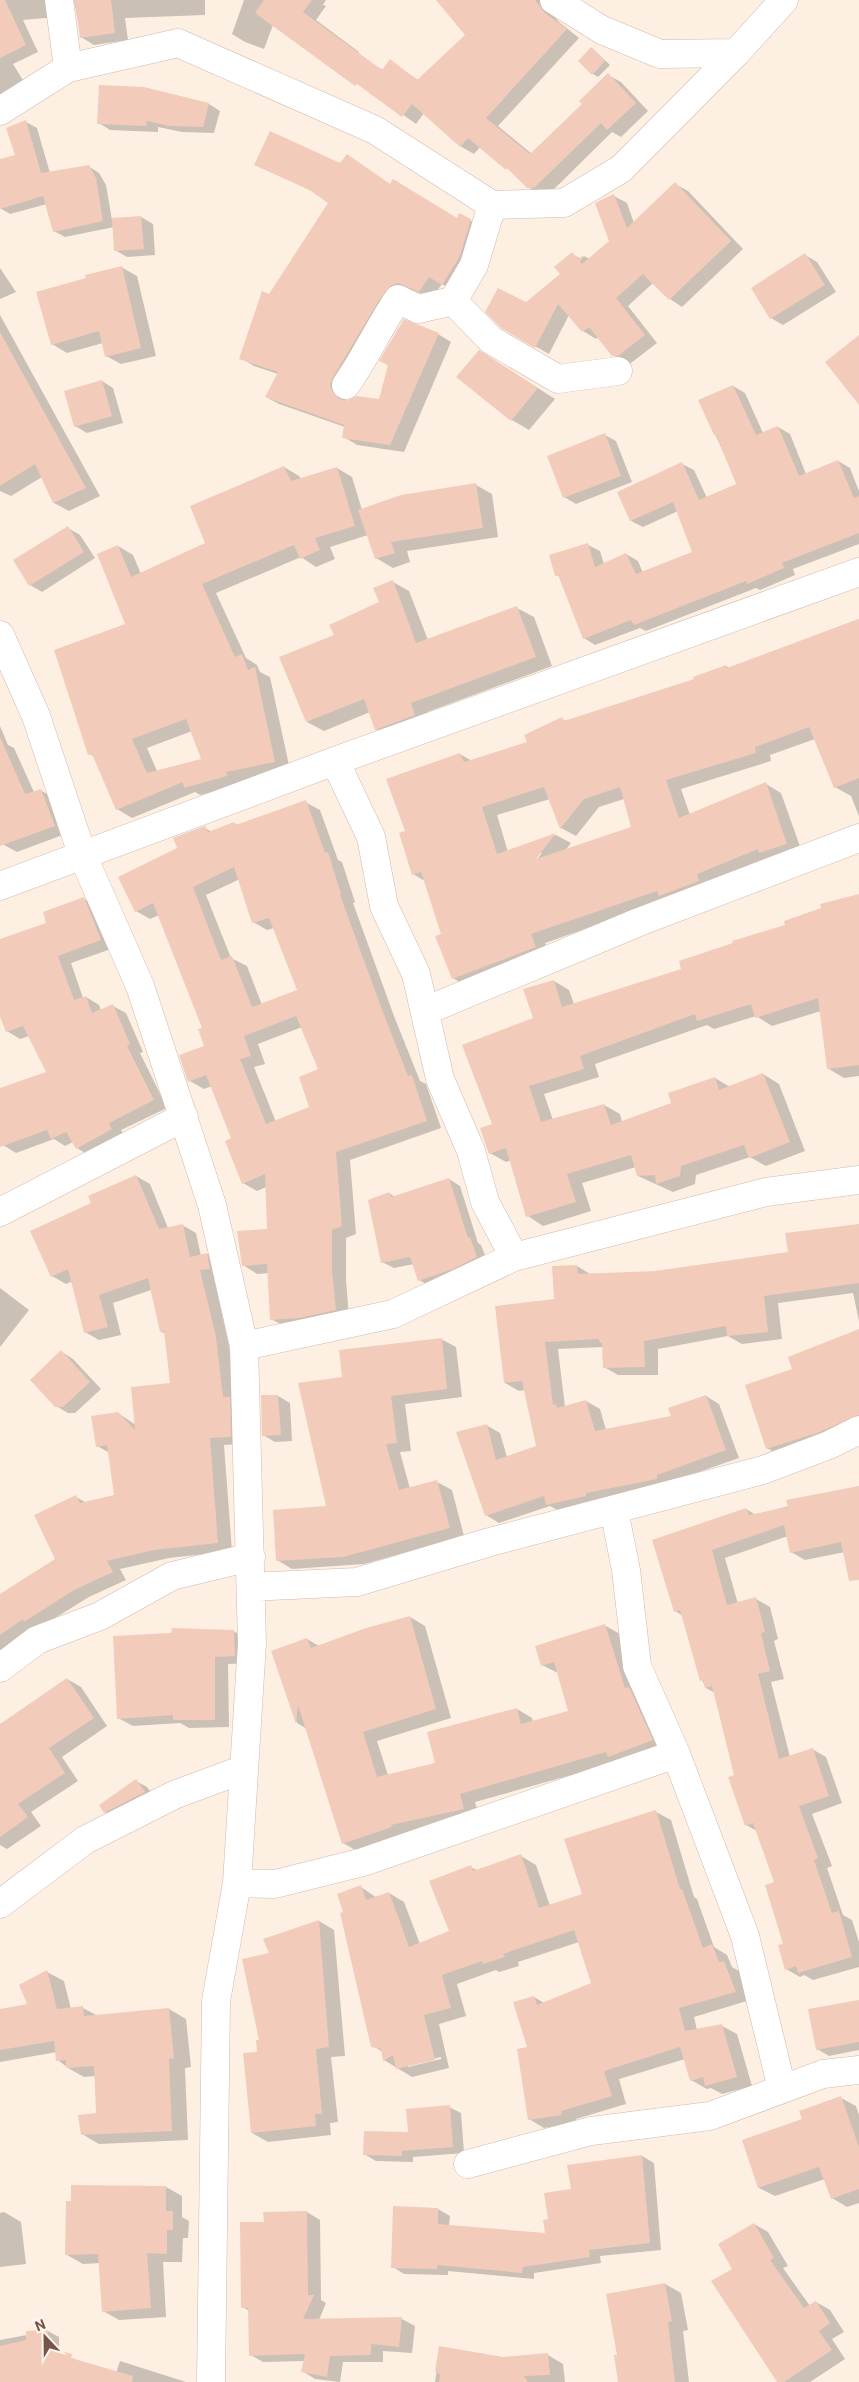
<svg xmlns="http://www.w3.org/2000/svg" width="859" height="2382" font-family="Roboto,sans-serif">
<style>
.shadow{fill:#0003;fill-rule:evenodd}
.building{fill:#f3cbba;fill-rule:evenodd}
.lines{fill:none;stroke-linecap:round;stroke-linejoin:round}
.minor-casing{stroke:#d0b9ad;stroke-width:29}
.minor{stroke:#fff;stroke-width:28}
</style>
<rect width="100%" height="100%" fill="#fdf0e3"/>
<path class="shadow" d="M0,0H58L57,17L23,20L38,52L13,64L24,82L0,97Z
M74,0H205V15L125,18L128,40L94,45L81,37Z
M244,0H326L323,5L326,6L316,20L359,52L339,71L273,25L264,49L245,42L232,34Z
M447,0H540L559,22L579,38L498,126L532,154L584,104L608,75L621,82L648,111L621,137L612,132L548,195H542L528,187L515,174L480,147L474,154L460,146L424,113L416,124L352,78L370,63L383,70L390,61L418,80L467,35Z
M592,48L610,65L598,77L593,74Z
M209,104L220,111L214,133L182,132L158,127V132L110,130L99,123Z
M26,122L37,128L50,173L88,166L99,173L106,185L112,220L141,217L153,224L155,255L127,257L115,250L114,227L65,237L54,231L47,204L10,214L0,208V161L17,156Z
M347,156L391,185L458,219L460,215L484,228L455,291L442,284L432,298L412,290L403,293L343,392L346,402L380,400L389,366L381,361L438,334L451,342L404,452L357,445L344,437L345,427L279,404L266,397L278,374L254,366L241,358L270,295L330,203L316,193L256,165H341Z
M675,184L688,191L743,249L682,307L670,299L653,283L628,306L657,343L631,363H626L613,355L598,337L596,339L583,331L569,315L549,354L501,327L562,274L572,254L581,259L584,256L590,259L610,241L614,196L627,203L634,223Z
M805,255L817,262L836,292L783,325L771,318Z
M121,267L137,276L156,356L121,364L106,356L103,343L67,353L52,344L87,279Z
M0,268L16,292L0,299Z
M0,315L100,496L69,511L54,503L42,477L11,496L0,491Z
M497,362L555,399L529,430L512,420L458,377Z
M102,381L113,388L123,423L87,433L75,426Z
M733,386L745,393L763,433L778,427L790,434L806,474L838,461L850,468L859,491V544L793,569L795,575L760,590L756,588L646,631L640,628L595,645L584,638L560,577L556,575L588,545L600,551L604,564L626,554L638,561L643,573L694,553L678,511L643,527L631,521L682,464L694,470L707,498L738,485L715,434Z
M605,435L616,441L632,482L576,504L564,497Z
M284,467L299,476L301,479L337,468L352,477L362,510L476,485L492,494L498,537L407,551L410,562L393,568L376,558L368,535L330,547L335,559L316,567L301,557L216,593L246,658L257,665L260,672L270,677L290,770L240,781L242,785L200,795L195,792L132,818L117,809L95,757L90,754L127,624L118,546L133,555L141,574L207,544ZM192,731L203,759L157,771L147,748Z
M68,528L80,535L95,558L42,592L30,585Z
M393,582L409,591L428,640L517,608L534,617L552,666L427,712L431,725L393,738L376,729L370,712L324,731L307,722Z
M859,619V816L851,796L835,787L815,739L770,755L771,761L681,789L690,815L766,784L781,793L802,852L545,943L550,955L468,987L453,978L443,934L425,881L413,874L406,832L460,754L472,761L528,743L562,719L566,721L696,680L726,666L729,668ZM550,799L561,828L576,836L599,807L624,799L633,828L565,851L571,843L556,835L508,852L497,815ZM539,853H542L533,864Z
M0,726L8,745L14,748L34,792L40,790L54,798L68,833L17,852L4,845L0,834Z
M305,802L320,810L338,860L342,862L355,902L353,903L394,1016L420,1081L426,1084L441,1128L350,1160L356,1234L346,1238V1280L349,1318L286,1327L271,1319L269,1273L257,1274L243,1265L268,1230L266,1187L257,1191L243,1183L233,1139L212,1086L204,1089L190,1081L205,1046L203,1028L159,915L150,919L136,911L179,849L205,828L212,832L234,823L239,826ZM240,879L253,922L267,930L274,928L299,990L262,1005L247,966L231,958L206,895ZM302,1027L319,1070L311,1107L276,1122L254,1067L265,1064L258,1044Z
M859,896V1076L844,1078L829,1069L821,1011L772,1026L756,1016L714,1029L707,1025L595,1064L599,1077L544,1094L553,1120L604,1105L620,1114L622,1122L673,1104L715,1078L730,1087L763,1074L779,1084L805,1151L766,1166L750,1157L696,1175L695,1184L673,1192L638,1176L636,1167L582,1183L591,1211L543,1226L528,1216L511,1160L506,1162L490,1153L494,1125L534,1018L554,981L569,990L574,1004L683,970Z
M84,899L97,906L114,948L71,963L83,998L86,997L99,1005L101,1011L113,1006L126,1013L143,1052L140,1053L167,1108L121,1130L125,1137L90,1156L77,1148L73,1142L65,1146L54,1139L16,1153L3,1145L0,1138V1090L48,1073L29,1036L20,1039L7,1031L0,1016V940L48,924Z
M136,1176L150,1184L168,1228L182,1225L196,1233L201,1256L207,1254L221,1263L224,1276L214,1277L229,1346L236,1402L244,1444L224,1445L232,1551L169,1558L120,1569L126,1580L89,1597L0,1652V1596L56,1560L76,1497L87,1503L116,1496L110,1453L97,1446L118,1413L136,1425L171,1384L165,1334L161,1331L151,1290L113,1303L121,1335L99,1340L85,1332L73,1281L66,1284L52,1276L93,1203Z
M449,1179L460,1186L478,1243L481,1245L488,1263L430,1286L419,1280L414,1264L394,1268L382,1262L389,1193L395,1197Z
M859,1225V1321L853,1293L778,1303L782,1339L742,1344L728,1336L658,1349V1375H618L604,1367L603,1347L558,1349L565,1407L586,1401L600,1409L606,1430L673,1417L706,1396L719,1404L739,1458L670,1482L561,1512L550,1506L499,1523L486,1515V1425L500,1433L507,1457L538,1447L525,1390L519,1391L505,1383L577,1266L590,1274L655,1272L789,1253Z
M0,1288L29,1310L0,1347Z
M859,1331V1427L781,1456L767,1448L794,1370Z
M441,1339L456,1347L462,1397L405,1404L411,1451L400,1452L410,1489L437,1482L452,1490L464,1536L364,1564L292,1569L277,1560L328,1507L344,1378Z
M62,1352L73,1359L101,1389L75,1413H68L56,1406Z
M278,1396L290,1403L292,1441L275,1442L263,1435L262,1397Z
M859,1487V1561L845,1552L805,1560L791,1552L788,1536L725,1558L738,1604L756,1599L770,1607L778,1639L774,1641L784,1679L771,1682L790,1757L812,1749L826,1757L842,1803L812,1814L832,1866L827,1868L843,1915L852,1920L859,1942V1967L813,1980L804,1975L800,1977L786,1969L776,1882L757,1831L746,1825L715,1693L706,1688L702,1680L683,1616L675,1611L654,1541L746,1509L756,1515Z
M410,1617L425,1626L451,1718L377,1741L388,1775L436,1764L517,1709L532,1718L533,1722L570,1712L558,1673L542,1665L604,1625L620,1634L667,1748L475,1802L479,1817L359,1852L343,1843L307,1729L297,1723L272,1651L307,1639L319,1646Z
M233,1631L248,1639L249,1663L228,1664L229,1727L189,1728L180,1723L133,1726L118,1718Z
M67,1679L81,1687L107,1726L62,1757L78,1781L31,1812L41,1826L7,1849L0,1845V1725Z
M136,1781L147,1787L156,1799L117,1819L105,1812Z
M656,1812L671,1820L694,1897L697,1899L714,1947L727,1955L732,1967L739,1971L750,2000L694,2017L697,2030L722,2026L737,2034L752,2086L722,2094L711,2088L707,2089L691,2080L685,2059L619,2079L626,2104L576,2119L577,2123L544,2128L529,2119V2048L534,1997L544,2003L592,1984L579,1942L518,1962L519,1966L499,1972L496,1970L457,1984L466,2016L439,2024L449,2068L412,2077L384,2060L383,2052L373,2046L345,1912L361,1887L377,1898L389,1893L404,1902L420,1944L450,1932L470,1867L477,1870L521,1856L536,1865L550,1906L583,1895ZM441,2057V2059L408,2067V2065Z
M319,1921L334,1930L345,2056L331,2057L338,2122L330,2123L331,2135L268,2142L252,2133L259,2053L271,1954Z
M47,1972L64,1981L71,2009L83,2008L98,2016L169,2009L186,2019L191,2067L185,2068L188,2140L99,2144L82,2134L97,2114L95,2076L84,2077L68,2068L58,2060L57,2052L0,2062V2010L29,2005Z
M859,2001V2050L829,2056L817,2049Z
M841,2098L856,2106L859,2115V2203L847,2207L832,2198L825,2179L775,2196L759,2188L743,2141L803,2120Z
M449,2107L461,2113L464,2153L413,2157V2162L376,2161L364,2154L409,2133Z
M642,2156L654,2163L661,2250L600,2256L601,2263L534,2273V2279L448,2271V2275L404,2274L393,2267L394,2208L438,2209L450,2216L449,2226L546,2235L549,2220L572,2190Z
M166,2187L182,2196V2217L189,2221L188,2238H183L182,2262H163L166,2317L119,2320L103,2311L100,2263L83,2264L67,2255Z
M4,2212L21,2222L26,2264L0,2267V2213Z
M307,2212L320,2220L321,2300L326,2303L319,2320L402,2319L415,2326L412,2353L383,2351V2362H343L340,2382L315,2379L302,2371L304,2361L263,2362L251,2355L249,2311L243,2307L265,2223Z
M754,2224L768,2232L788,2266L783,2268L810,2306L816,2302L830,2310L844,2332L832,2339L845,2359L810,2382H779L734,2269Z
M665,2284L681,2293L688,2330L683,2331L689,2382H617H619L618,2356L607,2295Z
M48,2331L59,2337V2353L82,2362L116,2373L120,2361L186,2382H0V2340Z
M440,2348L503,2358L548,2355L563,2364L565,2382H435Z"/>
<path class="building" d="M0,0H5L26,45L0,58Z
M75,0H111L115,33L80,38Z
M264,0H312L303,12L382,70L390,59L417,80L465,35L436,0H535L545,13L567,29L486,118L530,154L582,104L579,101L608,73L636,103L607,130L601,123L534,188H527L507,168L506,170L468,138L460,147L412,104L402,117L357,84L355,86L255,13Z
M591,47L605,61L592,75L578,61Z
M99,85L144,87L209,103L203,127L169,126L147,121L146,126L97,124Z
M26,120L41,173L89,165L96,178L103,221L53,232L43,196L0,209V159L15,155L6,128Z
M270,131L340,163L347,154L390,184L393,179L457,218L459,213L471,219L460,256L442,285L429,277L419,292L398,283L390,286L378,302L333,377L330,384L332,391L338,398L345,401L357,396L379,399L388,365L379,361L404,319L439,333L390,445L342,438L344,425L265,397L278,372L239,359L262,291L269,294L328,203L308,189L254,165Z
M675,182L731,241L669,300L643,274L616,298L645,335L618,356H612L589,327L582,332L558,304L535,348L501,328L485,312L498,288L526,302L560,274L554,267L572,252L578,259L584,255L580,262L582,264L609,241L595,203L614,194L627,228Z
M141,216L144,249L114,251L112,218Z
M805,253L825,285L770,319L751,288Z
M122,266L141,348L105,357L99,331L51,345L36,292L86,278L85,275Z
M0,332L86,488L53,503L35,464L0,486Z
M859,335V405L825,362Z
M479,350L538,388L511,421L456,377Z
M102,380L112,416L74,427L64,391Z
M733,385L756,435L778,426L799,476L838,460L854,498L859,496V533L782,563L784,568L747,584L746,581L634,625L631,620L583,639L558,575L555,576L549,555L588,543L595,567L626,553L636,574L692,552L673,502L630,521L617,492L682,462L699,500L736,484L716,434L714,435L698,400Z
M605,433L621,476L563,498L547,456Z
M284,466L291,481L337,467L355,526L315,538L320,550L300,559L294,545L202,584L235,657L242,654L248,670L255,667L275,762L226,772L227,776L184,788L183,782L116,810L92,754L88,755L54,650L125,624L97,554L118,545L131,577L205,543L190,506ZM186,719L201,759L147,773L132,739Z
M476,483L483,528L391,542L395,553L375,559L358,510L401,495Z
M68,526L84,552L29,586L13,560Z
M393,580L416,643L517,606L536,657L411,703L415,715L375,730L364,699L306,722L279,657L334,635L329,625L379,602L373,588Z
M859,619V778L834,788L809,727L755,747L756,753L666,780L679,818L766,782L787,844L759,853L758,849L697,874L699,881L659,896L657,891L531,934L536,947L452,979L435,936L441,934L421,872L412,875L399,833L405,831L386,779L460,753L464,762L527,742L524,735L562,717L564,721L694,679L693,677L726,665L727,668ZM544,787L560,829L584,799L620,787L631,827L536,859L556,833L497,854L482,807Z
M0,737L25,794L41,789L55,826L0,846Z
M306,800L325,853L328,852L341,894L340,895L381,1007L408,1076L412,1075L427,1121L336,1152L342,1226L332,1230V1271L336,1310L299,1318L270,1320L267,1264L242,1266L237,1231L267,1229L265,1174L242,1184L225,1141L231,1138L206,1075L188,1082L179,1055L204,1046L198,1029L202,1028L153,903L135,912L118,877L177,848L173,838L205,826L208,832L234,822L236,825ZM234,867L252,923L269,918L297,990L252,1007L232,956L221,960L193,887ZM296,1016L318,1069L299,1077L309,1107L266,1124L240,1059L251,1056L244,1036Z
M859,894V1065L827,1069L818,998L755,1018L751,1004L697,1021L695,1014L580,1056L584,1069L529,1086L541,1122L604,1104L611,1125L671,1103L668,1093L715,1077L719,1090L763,1073L790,1142L749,1158L744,1145L681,1166L680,1176L656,1184L655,1175L637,1176L631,1155L567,1174L576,1202L526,1217L506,1148L489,1154L480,1128L492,1124L462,1045L533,1018L523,989L554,980L562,1007L681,969L679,961L733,943L732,941L785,925L784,921L821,908L820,904Z
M84,897L101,940L58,956L74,1000L86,996L92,1013L113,1004L130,1044L127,1046L154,1100L109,1123L112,1129L76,1149L66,1132L51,1139L47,1130L0,1147V1088L46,1072L23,1026L6,1032L0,1016V939L46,923L43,912Z
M136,1175L159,1229L183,1224L190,1257L207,1253L210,1269L200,1270L216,1337L223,1397H230L231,1437L210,1438L218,1543L154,1550L107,1561L113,1572L74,1590L24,1622L23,1619L0,1635V1594L55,1559L34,1515L76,1495L80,1503L114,1495L107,1445L96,1447L91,1416L118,1412L135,1430L131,1387L170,1383L164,1331L160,1332L148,1278L99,1295L108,1327L84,1333L68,1269L51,1277L30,1231L91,1203L88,1196Z
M449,1178L468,1238L470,1237L477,1257L453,1269L418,1281L410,1257L381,1263L368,1200L389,1192L391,1197Z
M859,1224V1283L764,1296L768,1332L727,1336L726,1326L644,1341L645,1367L603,1368L602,1343H600L599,1339L545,1342L553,1405L556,1404L557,1408L586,1400L595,1431L671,1416L668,1408L706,1395L726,1450L657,1475V1479L586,1493V1496L546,1505L544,1496L485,1516L456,1432L487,1424L496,1460L536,1446L522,1381L504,1383L495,1306L554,1299L552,1266L577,1265L578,1274L655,1271L788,1252L785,1233Z
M859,1329V1415L817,1433L766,1449L745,1385L792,1369L788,1357Z
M442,1338L447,1389L391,1396L397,1443L386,1444L399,1490L437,1480L450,1528L343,1557L276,1561L273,1510L326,1506L298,1383L342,1377L339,1350Z
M61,1350L90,1382L63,1407H55L30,1380Z
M261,1395H278L281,1435L262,1436Z
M859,1486V1580L849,1581L841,1542L790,1553L784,1525L712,1550L727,1605L756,1597L765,1632L761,1633L770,1671L758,1674L779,1759L813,1748L829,1796L799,1806L818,1858L814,1860L832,1913L839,1911L852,1957L798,1973L796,1966L785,1970L778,1945L783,1944L765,1885L774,1882L753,1823L745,1826L728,1777L734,1775L712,1686L705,1688L703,1680L700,1681L680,1610L674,1612L652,1540L746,1508L749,1515L788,1507L786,1500Z
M410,1616L436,1709L363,1732L377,1777L435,1763L427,1732L517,1708L521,1724L568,1711L554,1662L541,1666L535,1646L605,1624L625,1688L629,1687L653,1740L608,1757L606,1752L460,1794L464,1809L391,1825L392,1827L342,1844L298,1705L296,1724L271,1651L307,1638L311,1648L366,1628Z
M172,1628L234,1630L235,1656L215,1657V1720H173V1715L117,1719L113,1636L171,1633Z
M67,1678L94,1718L49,1748L65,1773L18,1804L28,1817L0,1837V1724Z
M136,1779L145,1792L104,1813L99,1805Z
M656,1810L680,1889H682L703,1948L712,1944L719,1962L724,1961L736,1992L679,2008L685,2031L722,2024L737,2077L705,2086L703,2077L690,2081L680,2047L604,2071L612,2096L561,2111L562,2115L528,2120L517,2049L527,2047L513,2002L534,1996L537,2005L591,1983L574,1930L503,1954L505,1957L483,1964L482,1961L442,1975L451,2008L424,2015L435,2060L396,2069L393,2055L383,2061L381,2049L371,2047L340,1913L343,1912L337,1894L361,1885L366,1900L389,1892L409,1947L449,1931L429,1881L471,1865L473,1871L521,1854L539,1908L582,1894L564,1839Z
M319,1920L329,2047L316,2049L322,2114H315L316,2126L251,2133L243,2053L257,2052L256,2040H259L242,1959L269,1953L263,1939Z
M47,1970L57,2009L83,2006L84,2016L169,2008L174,2058L169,2059L172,2131L81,2135L78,2115L96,2113L94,2066L66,2068V2060L56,2061L54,2041L0,2050V2009L27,2004L19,1985Z
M859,2000V2042L816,2050L808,2009Z
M841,2096L859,2147V2189L831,2199L819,2167L758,2188L742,2140L802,2119L799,2111Z
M450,2105L453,2147L402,2151V2156L363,2155L364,2131L408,2132L406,2109Z
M642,2155L650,2243L589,2250L590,2257L523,2267L522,2273L437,2265V2269L391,2268L393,2206L438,2208V2224L545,2233L543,2220L548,2219L544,2193L571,2189L567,2165Z
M71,2185L166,2186V2211H173V2230H167V2254L147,2253L151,2308L102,2312L98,2254L65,2255L66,2201H71Z
M307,2211L308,2295H314L303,2319L402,2317L399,2347L371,2344V2355L330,2356L327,2377L301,2372L305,2354L249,2356L248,2308H241L240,2222H264L263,2212Z
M754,2223L774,2258L770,2260L804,2308L816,2301L830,2323L819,2331L832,2350L784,2382H777L711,2281L732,2269L718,2244Z
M665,2283L672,2321L668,2322L675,2382H618L614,2355H617L606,2294Z
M48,2330L49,2348L72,2354L71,2358L133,2376L132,2382H0V2346L26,2340V2331Z
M439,2346L503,2357L548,2353L550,2375L524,2376L528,2382H439L440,2374L435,2372Z"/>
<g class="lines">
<defs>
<path id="minor" d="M59,0L68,68
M554,0L602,30L660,54L736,53
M0,111L68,68L178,43L375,130L492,205L564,203L621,169L736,53L784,0
M453,301L491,340L558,379L618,371
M346,385C365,358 379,327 398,299L418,309L453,301L474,265L492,205
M0,635L36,716L82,854L140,986L212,1205L244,1346L252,1643L237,1883L216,2001L211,2382
M0,886L335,761
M425,1011L639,922L859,838
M0,1212L184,1117
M514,1257L485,1202L471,1151L440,1079L416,974L384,906L371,837L335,761L859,572
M244,1346L393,1314L514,1257L766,1192L859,1180
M614,1510L626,1570L637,1666L676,1754L745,1936L782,2089
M251,1587L357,1582L490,1542L763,1470L829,1445L859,1430
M0,1668L37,1640L100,1616L172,1576L251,1557
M237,1883L275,1884L363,1862L676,1754
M0,1904L85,1840L174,1795L244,1769
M468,2164L591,2131L710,2116L823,2074L859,2070"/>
</defs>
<use href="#minor" class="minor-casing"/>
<use href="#minor" class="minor"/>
</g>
<g transform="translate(45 2337) rotate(338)" stroke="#fff5ea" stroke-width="4" paint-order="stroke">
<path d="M0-4L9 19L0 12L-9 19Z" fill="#765449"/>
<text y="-8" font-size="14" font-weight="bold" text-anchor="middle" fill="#765449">N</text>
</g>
</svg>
